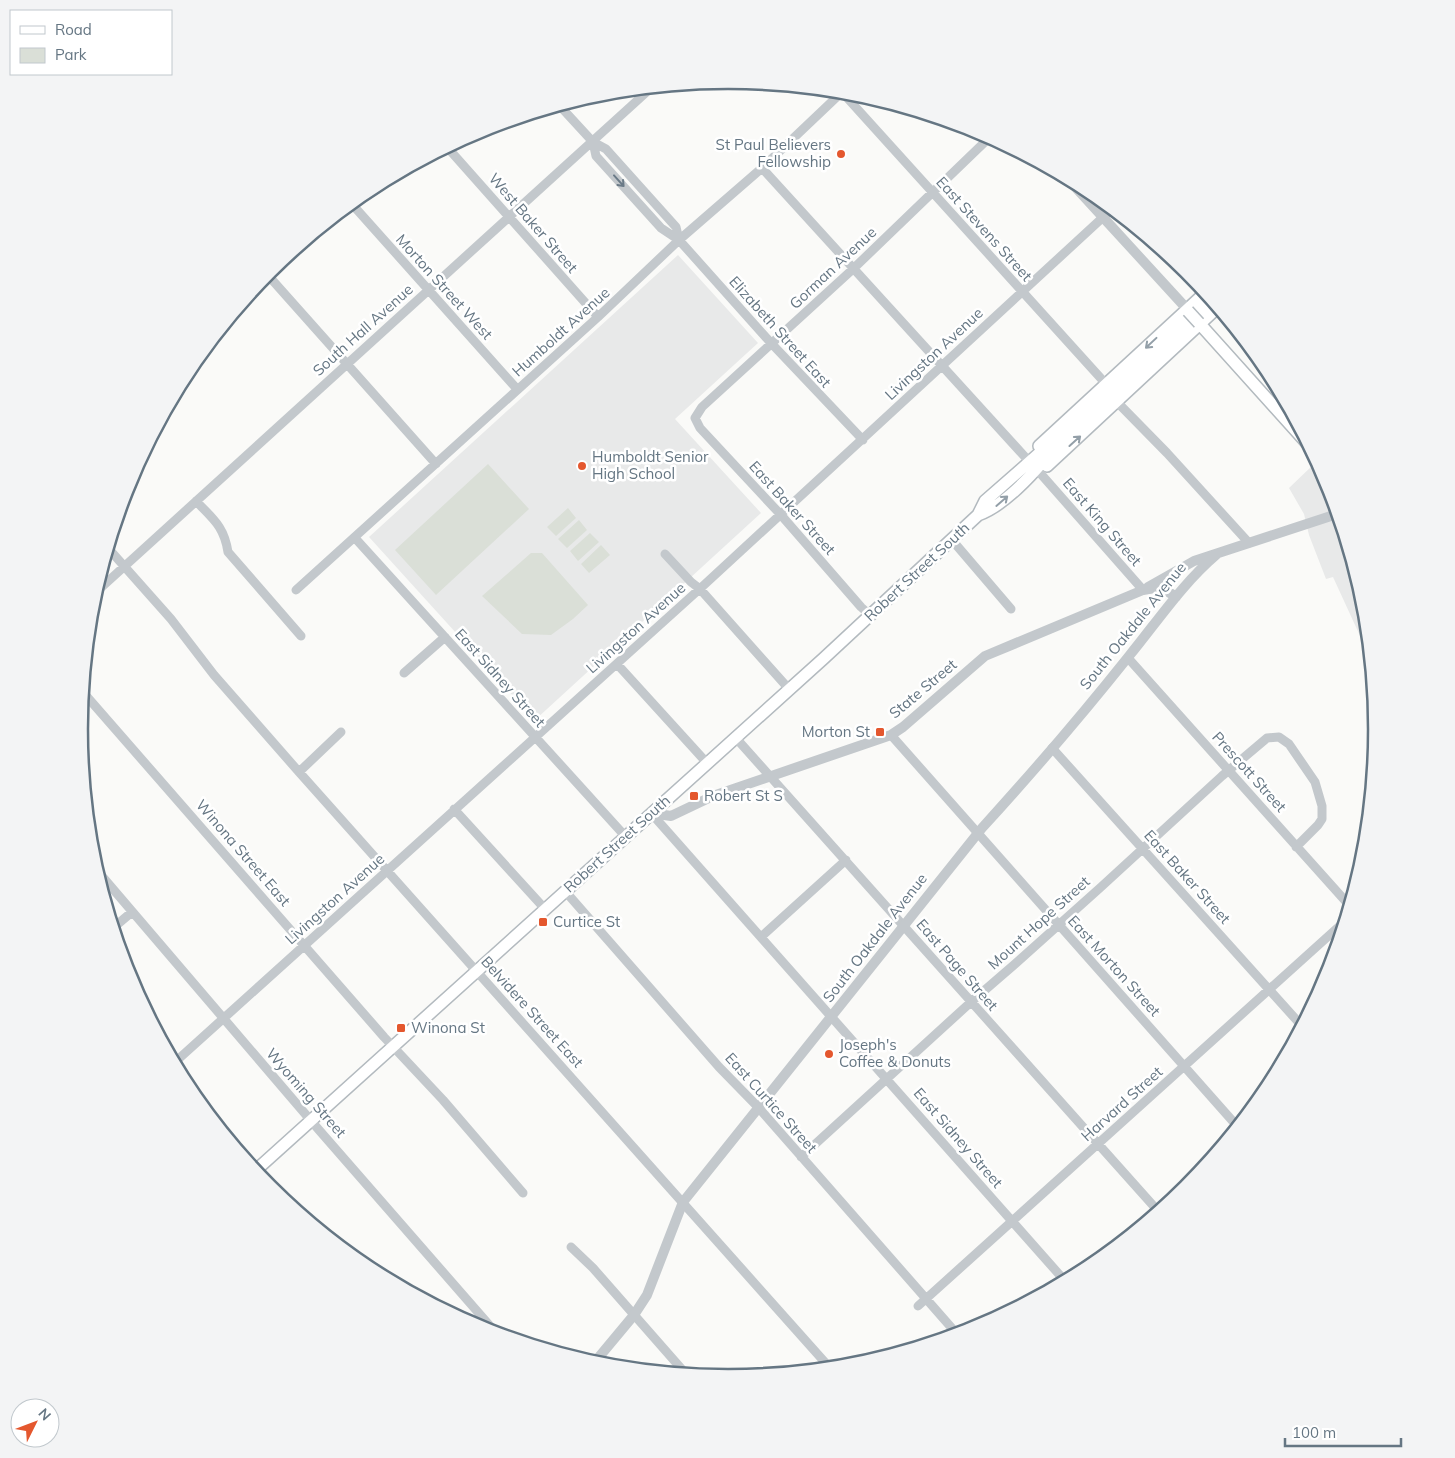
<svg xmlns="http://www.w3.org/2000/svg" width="1455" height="1458" font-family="Mulish,sans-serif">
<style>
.built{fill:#e8e9e9}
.green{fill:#dadfd7}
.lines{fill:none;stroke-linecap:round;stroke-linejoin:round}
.secondary-casing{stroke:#b3babf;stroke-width:14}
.minor{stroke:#c3c8cc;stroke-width:9}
.tertiary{stroke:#c3c8cc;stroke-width:10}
.secondary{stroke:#fff;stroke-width:11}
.secondary-bridge-casing{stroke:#b3babf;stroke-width:14;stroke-linecap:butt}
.secondary-bridge{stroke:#fff;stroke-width:11}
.oneway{stroke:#6a7a87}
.oneway2{stroke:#939fa8}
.poi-dot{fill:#e4572e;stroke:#fff;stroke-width:2}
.labels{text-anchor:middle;stroke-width:5;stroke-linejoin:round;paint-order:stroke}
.poi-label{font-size:15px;fill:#657683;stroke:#fff;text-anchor:start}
.street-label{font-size:15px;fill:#657683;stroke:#fff}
.rim{fill:none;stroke:#657683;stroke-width:2.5}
</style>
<rect width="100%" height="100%" fill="#fafaf8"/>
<path class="built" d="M678,255L758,343L675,419L761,513L535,720L369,537Z
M1314,464L1327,481L1364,603L1367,636L1361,638L1333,577L1326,579L1309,535L1304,514L1289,488Z"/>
<path class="green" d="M488,464L529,509L436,595L395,550Z
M568,508L576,518L556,536L547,527Z
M579,520L587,530L567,548L558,539Z
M590,533L599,542L578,561L570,551Z
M601,545L610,555L589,573L581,564Z
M531,553H542L588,605L573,619L551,635L522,634L482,596Z"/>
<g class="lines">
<defs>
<path id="secondary" d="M1199,323L1306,442
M1039,446L1205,293
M1047,466L1217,308
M978,515L985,501L1043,450L1063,437L1211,300
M255,1171L823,659L978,515C1009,504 1043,463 1063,437"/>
</defs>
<use href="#secondary" class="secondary-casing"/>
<path class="minor" d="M841,91L1106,384
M559,105L593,142L606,149L676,227L679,240
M593,142L596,156L661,228L679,240L771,343L863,440
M447,147L598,317
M762,168L1026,458
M351,203L517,389
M266,273L436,464
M1117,402L1167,453L1249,543
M1040,473L1143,590
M196,501C213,519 224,526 228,552L301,636
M355,538L625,836
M952,540L1011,609
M108,548L171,619L214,675L299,772L830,1368
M665,554L691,582L700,589L789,689
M296,590L598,317L679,240L762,168L842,92
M94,594L651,88
M870,615L861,607L781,515L700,428L695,418L702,407L853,269L990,137
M1128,658L1349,905
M617,664L707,763
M404,673L445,637
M82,691L384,1037L443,1100L523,1193
M891,735L1237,1126
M735,737L1158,1211
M1052,748L1301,1025
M299,772L341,732
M454,809L545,909
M651,813L1065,1281
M95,868L319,1130L497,1334
M565,891L719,1067L758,1107L957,1334
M113,928L132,912
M761,937L846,860
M174,1063L704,585L1112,209
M801,1157L971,1002L1015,964L1101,887L1222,776L1267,738L1279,737L1289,744L1315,782L1322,806V819L1318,825L1296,847
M571,1247L593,1268L686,1374
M918,1306L1344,922"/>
<path class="tertiary" d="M1068,179L1187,309
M1148,587L1194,561L1337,514
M651,813L671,816L713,796L891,735L903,727L985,656L1143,590L1161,587L1176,597
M594,1363L634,1315L647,1295L683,1202L982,828C1033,772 1082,715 1129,656C1157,622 1182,584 1216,555"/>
<use href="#secondary" class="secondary"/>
<defs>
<path id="secondary-bridge" d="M1188,311L1199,323"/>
</defs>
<use href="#secondary-bridge" class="secondary-bridge-casing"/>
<use href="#secondary-bridge" class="secondary-bridge"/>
</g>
<defs><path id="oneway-shaft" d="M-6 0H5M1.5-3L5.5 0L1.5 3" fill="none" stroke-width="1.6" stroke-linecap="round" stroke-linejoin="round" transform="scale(1.25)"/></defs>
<use class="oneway" href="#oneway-shaft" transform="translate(619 181) rotate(48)"/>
<g class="oneway2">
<use href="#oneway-shaft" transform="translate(1151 343) rotate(137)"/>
<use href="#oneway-shaft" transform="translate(1075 441) rotate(-42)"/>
<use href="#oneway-shaft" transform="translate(1002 501) rotate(-41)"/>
</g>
<g class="poi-dot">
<circle cx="841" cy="154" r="5"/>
<circle cx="582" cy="466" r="5"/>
<rect x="875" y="727" width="10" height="10" rx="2.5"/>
<rect x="689" y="791" width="10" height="10" rx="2.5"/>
<rect x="538" y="917" width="10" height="10" rx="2.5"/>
<rect x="396" y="1023" width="10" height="10" rx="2.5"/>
<circle cx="829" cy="1054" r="5"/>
</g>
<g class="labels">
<g class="poi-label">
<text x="831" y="150" text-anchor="end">St Paul Believers<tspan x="831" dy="17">Fellowship</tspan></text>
<text x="592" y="462">Humboldt Senior<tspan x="592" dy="17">High School</tspan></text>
<text x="870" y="737" text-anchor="end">Morton St</text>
<text x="704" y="801">Robert St S</text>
<text x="553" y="927">Curtice St</text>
<text x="411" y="1033">Winona St</text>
<text x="839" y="1050">Joseph's<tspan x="839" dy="17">Coffee &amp; Donuts</tspan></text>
</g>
<g class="street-label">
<text transform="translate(533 223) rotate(49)" y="5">West Baker Street</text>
<text transform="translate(984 229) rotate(48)" y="5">East Stevens Street</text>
<text transform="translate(833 268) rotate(-43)" y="5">Gorman Avenue</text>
<text transform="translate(444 287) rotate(48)" y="5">Morton Street West</text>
<text transform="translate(363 330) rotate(-42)" y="5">South Hall Avenue</text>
<text transform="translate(561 332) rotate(-42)" y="5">Humboldt Avenue</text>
<text transform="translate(780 332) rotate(48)" y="5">Elizabeth Street East</text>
<text transform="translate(934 354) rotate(-43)" y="5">Livingston Avenue</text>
<text transform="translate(792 508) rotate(48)" y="5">East Baker Street</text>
<text transform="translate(1102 522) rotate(49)" y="5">East King Street</text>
<text transform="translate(917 572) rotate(-43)" y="5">Robert Street South</text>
<text transform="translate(1133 626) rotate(-51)" y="5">South Oakdale Avenue</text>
<text transform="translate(636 628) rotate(-42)" y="5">Livingston Avenue</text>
<text transform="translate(500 678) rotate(48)" y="5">East Sidney Street</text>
<text transform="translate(923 689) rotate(-40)" y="5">State Street</text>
<text transform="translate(1249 772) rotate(48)" y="5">Prescott Street</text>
<text transform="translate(617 844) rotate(-42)" y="5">Robert Street South</text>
<text transform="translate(243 853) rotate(49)" y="5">Winona Street East</text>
<text transform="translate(1187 877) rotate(48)" y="5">East Baker Street</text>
<text transform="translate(335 899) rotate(-42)" y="5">Livingston Avenue</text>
<text transform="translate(1039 923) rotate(-42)" y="5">Mount Hope Street</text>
<text transform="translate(875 938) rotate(-52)" y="5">South Oakdale Avenue</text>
<text transform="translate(957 965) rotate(49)" y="5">East Page Street</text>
<text transform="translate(1114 966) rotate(48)" y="5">East Morton Street</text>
<text transform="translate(532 1012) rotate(48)" y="5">Belvidere Street East</text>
<text transform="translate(306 1093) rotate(49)" y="5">Wyoming Street</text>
<text transform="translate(771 1103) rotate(48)" y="5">East Curtice Street</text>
<text transform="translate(1122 1104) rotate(-42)" y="5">Harvard Street</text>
<text transform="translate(958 1138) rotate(49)" y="5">East Sidney Street</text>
</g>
</g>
<path d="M0 0H1455V1458H0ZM88 729a640 640 0 1 1 1280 0a640 640 0 1 1-1280 0Z" fill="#f3f4f5" fill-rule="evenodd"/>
<path class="rim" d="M88 729a640 640 0 1 1 1280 0a640 640 0 1 1-1280 0Z"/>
<rect x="10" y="10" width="162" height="65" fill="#ffffff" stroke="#c1c8cd"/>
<rect x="20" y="26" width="25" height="8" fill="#ffffff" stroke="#c1c8cd"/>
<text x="55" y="35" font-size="15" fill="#657683">Road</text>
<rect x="20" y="48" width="25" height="15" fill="#dadfd7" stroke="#c1c8cd"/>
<text x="55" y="60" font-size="15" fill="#657683">Park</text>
<g transform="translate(35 1423) rotate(48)"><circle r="24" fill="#ffffff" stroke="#c1c8cd"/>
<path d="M0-4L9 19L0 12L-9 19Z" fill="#e4572e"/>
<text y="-8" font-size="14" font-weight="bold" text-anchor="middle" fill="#657683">N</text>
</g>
<path d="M1285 1438v8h116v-8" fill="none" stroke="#657683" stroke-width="2.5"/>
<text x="1292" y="1438" font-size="15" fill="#657683" stroke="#ffffff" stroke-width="4" paint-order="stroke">100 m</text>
</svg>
